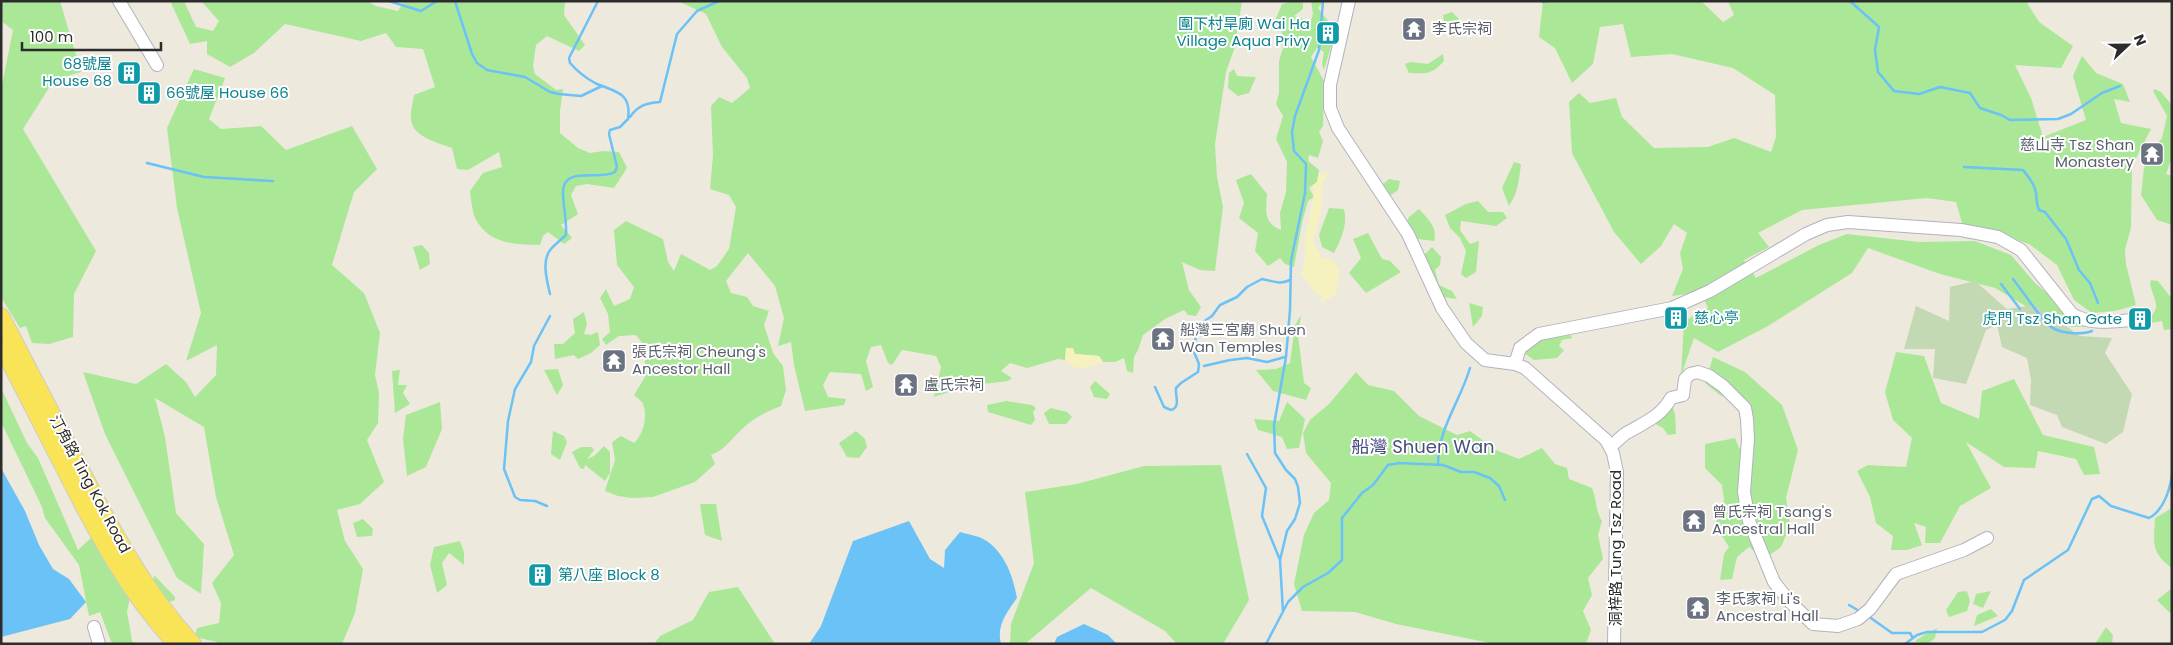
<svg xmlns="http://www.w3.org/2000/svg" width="2173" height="645" font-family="Poppins,'Noto Sans TC',sans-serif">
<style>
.green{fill:#aae897}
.sand{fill:#f5f2bf}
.cemetery{fill:#c2d9b3}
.water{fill:#6ac2f6}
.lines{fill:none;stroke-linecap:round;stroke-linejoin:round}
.stream{stroke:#6ac2f6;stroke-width:2.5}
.minor-casing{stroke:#b1b2c0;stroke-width:14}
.major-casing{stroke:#ccc;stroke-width:18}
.minor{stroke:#fff;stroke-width:12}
.major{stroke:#f9e457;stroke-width:16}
.labels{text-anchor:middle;stroke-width:4;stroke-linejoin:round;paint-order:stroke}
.culture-label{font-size:15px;fill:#0d838f;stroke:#fff;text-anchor:end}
.worship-label{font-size:15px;fill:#5b616d;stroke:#fff;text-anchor:start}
.street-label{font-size:15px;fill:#2c2c2c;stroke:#fff}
.quarter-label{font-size:18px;fill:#494d80;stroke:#fff}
</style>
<rect width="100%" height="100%" fill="#eee9dd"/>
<path class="green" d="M1,1H60L81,72L54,80L23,129L96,251L74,294L73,337L49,344L32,343L26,326L20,328L1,297V90L13,30L1,21Z
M174,1H184L196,27L213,31L219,21L201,1H367L376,6L398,11L404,1H565L564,15L585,45L579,51L547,36L536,45L533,66L535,74L556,90L563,89L560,111V133L578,148L590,153L603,151L619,152L627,168L614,188L587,184L576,186L571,195L578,214L561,225L572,238L564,244L548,232L543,236L540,245C515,244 489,245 475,218C472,210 471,199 470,191L483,173L502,167L499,152L468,170L457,169L452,148C439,143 412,137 411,119C410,112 413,102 414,95L435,87L423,49L396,47L386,33L361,41L285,24L254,53L230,67L207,54V41L190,44L171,3Z
M681,1H1242L1235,47L1226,72L1215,144L1217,177L1223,207L1215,271L1200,270L1182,262L1189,290L1201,307L1196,316L1188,315L1184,310L1165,319L1143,335L1138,350L1134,357L1133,373L1127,371L1124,358L1115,362H1103L1099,356L1074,354L1066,349L1065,360L1058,359L1027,368L1010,363L1001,371L1012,378L1008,381L967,386L934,397L941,367L936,356L902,350L892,365L888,363L881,345L871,347L866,361L873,387L866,391L861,374L830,372L823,385L828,397L846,399L844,405L805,411L794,365L791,342L778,346L784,318L775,286L748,253L726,281L731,293L747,297L753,306L769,311L764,325L773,353L783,366L786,390L781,406C765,412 750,420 738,433C729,442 724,450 711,455L715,464L695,482L653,497L632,498L618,496L605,491L615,460L612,442L621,436L634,443C643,435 648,417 643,404C642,401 637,398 634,395L645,377V347L636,335L619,336L606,345L602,339L610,332L608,314L600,298L606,289L614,306L630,299L634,287L617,265L614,230L626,221L663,239L668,262L674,271L681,254L710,270L717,266L729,249L736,207L729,195L710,189L713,155L711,106L719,97L732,103L750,88L747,78L722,47L706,14L680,2Z
M1295,1H1303V9L1294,16L1311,21L1313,14L1311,1H1324L1318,8L1332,26L1333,40L1324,70L1322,64L1324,52L1317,48L1311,57L1324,81L1323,126L1319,132L1323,141L1318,158L1309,155L1308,161L1319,170L1317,182L1309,188L1314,197L1308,201L1302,223L1294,267L1285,264L1280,258L1268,266L1255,251L1258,233L1239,218L1244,203L1236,180L1251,174L1267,194C1266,210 1263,223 1281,230L1280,213L1286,192L1287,162L1276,139L1283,116L1276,104L1279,93V61L1283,48L1281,40L1283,23H1274L1282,4Z
M1543,1H1701L1723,22L1734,15L1728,1H2026L2039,22L2073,46L2061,68L2015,65L2031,98L2043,137L2086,120L2073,76L2082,56L2096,73L2123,84L2130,102L2114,99L2121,123L2151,129L2132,166L2131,228L2125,249L2126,264L2136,305L2115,311L2092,313L2074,300L2057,265L2029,244L1962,223L1956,202L1927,198L1802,210L1758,233L1769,247L1744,260L1756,278L1819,245L1847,234L1919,242L1975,241L2011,255L2035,283L2078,320L2106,326L2075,327L2058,325L1995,288L1940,274L1868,248L1852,273L1768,326L1718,352L1694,338L1681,376L1684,321L1708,308L1701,292L1672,296L1683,269L1680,253L1687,233L1674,224L1661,246L1641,264L1614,232L1572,153L1569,102L1579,93L1590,103L1616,98L1622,117L1654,148L1708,147L1734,138L1771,152L1776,137L1775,95L1733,68L1672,54L1631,57L1623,24L1600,27L1593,64L1572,83L1555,48L1539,37Z
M1452,12L1462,22L1454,33L1445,28L1443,15Z
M1443,54L1444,61C1432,74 1427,74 1409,73L1405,64L1410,62L1428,64Z
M194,69L225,78L209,119L221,129L261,126L286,150L352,126L377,169L354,192L332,265L364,293L380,333L375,375L379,393L378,423L367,440L384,482L360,504L337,510L345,541L363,569L355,613L342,644H217V642L195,637L197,628L219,623L221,603L212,583L234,555L216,497L204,427L155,398L165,437L176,513L204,544L201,594L177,578L105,434L83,372L136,384L166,364L186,382L195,397L216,375L217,345L186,361L201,313L177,208L167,128Z
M1234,69L1237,76L1256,77L1249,93L1238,96L1228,88L1229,73Z
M2155,89L2161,92L2171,104L2172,102V157L2166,174L2172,176V225L2157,220L2141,195L2144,168L2151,152L2162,138L2167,116L2153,91Z
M1514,162L1521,164C1519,180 1518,193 1509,206L1502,188Z
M1389,179L1400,181L1398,190L1391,195L1385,194L1383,184Z
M1478,201L1488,212H1503L1507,218L1496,226L1461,221L1460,230L1470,244L1479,241L1476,272L1466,278L1461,274L1466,251L1460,238L1450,228L1445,215L1466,204Z
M1329,208L1344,209C1348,225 1341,239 1334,253L1322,247L1319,235Z
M1419,209C1428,219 1438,227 1434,241L1418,239L1406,224L1409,217Z
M1368,233L1382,259L1390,261L1401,272L1366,293L1349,273L1361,258L1353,239Z
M422,245L429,253L430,264L420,270L413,247Z
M1432,247L1441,257L1440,265L1435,270L1439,285L1452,291L1457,299L1443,297L1422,257Z
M2151,280L2158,281L2172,299V329L2164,330L2162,321L2145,324C2161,305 2157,309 2150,284Z
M1469,303L1483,307L1482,316L1473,327Z
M584,312L587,324L584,334L590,335L598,332L600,345L591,353L578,359L574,355L555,359L554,344H563L575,333L573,319Z
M1301,315L1298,335L1304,383L1311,388L1306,400L1273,391L1256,370L1276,369L1290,363L1295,325Z
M1566,326L1572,338L1562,340L1559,346L1564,350L1557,358L1534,360L1524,353L1535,344V335Z
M1896,352L1924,356L1941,403L1979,419L1982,391L2014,379L2043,435L2094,447L2100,474L2084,475L2076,459L2038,451L2035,468L2004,467L1966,442L1991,488L1960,506L1940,543H1925L1926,527L1914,523L1922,545L1907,550H1891L1893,536L1876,523L1870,497L1857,471L1868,465L1906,467L1912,438L1893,420L1885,392Z
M1713,357L1745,372L1782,405L1798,450L1786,498L1790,526L1781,547L1764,559L1749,547L1737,557L1732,579L1720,580L1724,554L1729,547L1715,525L1724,500L1722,485L1705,468V444L1735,438L1739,448L1754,454L1753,430L1746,399L1721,396L1705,383Z
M558,369L563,385L557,395L544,370Z
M400,370L398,385H407L403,393L410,404L395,413L392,371Z
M1356,372L1368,385L1394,391L1419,416L1457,435L1470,431L1496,450L1519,459L1542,448L1555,464L1567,468L1569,479L1592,488C1597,500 1595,510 1602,521L1598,535L1603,559L1588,578L1592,595L1583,611L1591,630L1586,644H1495L1396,624L1355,612L1302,611L1294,584L1304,535L1314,513L1329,500L1331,483L1306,453L1303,433L1310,420L1329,404Z
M1095,381L1110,394L1107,399L1094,397L1090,387Z
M1,388L27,443L38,458L78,550L94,535L106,562L134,581L127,611L132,641L135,644H112L100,612L89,616L79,565L45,518L42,507L1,422Z
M1665,399C1678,409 1675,419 1676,434L1668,435L1663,428L1652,422L1659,403Z
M1006,401L1032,405L1036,408L1033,412L1035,420L1031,425L988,412L987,405Z
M440,402L442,429L426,467L407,476L403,439L406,415Z
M1287,402L1305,419L1299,448L1287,449L1282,437L1258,430L1254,419L1279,421Z
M1051,408L1067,412L1072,417L1066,424H1049L1044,413Z
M553,431L564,436L567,442L560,460L551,454Z
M856,431L865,439L867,447L859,458L847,457L839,443Z
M604,446L610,452V473L605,481L585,465L584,469L580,468L572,452L581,447H592L594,450L587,459L594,456Z
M1221,465L1249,600L1223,644H1177L1165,631L1091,588L1025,644H1010L1011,624L1034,563L1025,492L1077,484L1144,466Z
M700,504H716L722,541L705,535Z
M2172,508V568C2150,552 2154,542 2155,518Z
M363,519L373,529L372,536L357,537L353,523Z
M460,541L464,552V565L449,553L442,563L447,585L437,593L430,565L434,547Z
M154,575L175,597V600L169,602L154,582Z
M738,587L775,644H654L660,636L693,620L709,592Z
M2172,588V613L2171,614L2157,600Z
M1967,591L1970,601L1967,611L1949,617L1946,610L1958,592Z
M1991,591L1983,608L1973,604L1976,594Z
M1991,609L1998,616L1974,626L1977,615Z
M2106,627L2113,635L2112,644H2095Z
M1937,628L1935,638L1928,644L1916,642V640Z"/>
<path class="sand" d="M1325,172L1329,173L1322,184L1321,213L1313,241L1322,258L1333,260L1340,270L1335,295L1320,303L1322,296L1313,290L1301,273C1307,262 1304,249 1305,237C1308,219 1315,204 1313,185L1317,182L1318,176Z
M1066,348H1073L1075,354L1099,356L1103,362C1088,367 1077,373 1065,360Z"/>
<path class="cemetery" d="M1975,281L2007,309L2036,305L2080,336L2112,338L2105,353L2132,394L2123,432L2106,444L2062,427L2057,415L2030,405L2031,380L2027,358L2002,347L1997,325L1986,330L1966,384L1933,378L1935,349H1904L1916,306L1949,321L1950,287Z"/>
<path class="water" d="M1,468L25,511L39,545L53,569L69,579L86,602L70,619L1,637Z
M909,521L930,559L944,568L945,550L960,532C966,534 973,535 979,537C1003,547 1013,575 1017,598C1007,612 996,626 1001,644H809L821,626L853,541Z
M1084,624L1108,635L1117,644H1054L1057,637Z"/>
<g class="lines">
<path class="stream" d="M389,1L421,11L437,1
M455,1L472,54L477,63L487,70L525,77L550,92L559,94L581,96L602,86
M1850,1L1879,27L1875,50L1878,72L1894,91L1919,94L1940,87L1970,93L1980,108L2001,115L2010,120L2058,119L2071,114L2102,93L2120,86
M1543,2L1546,1
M630,117C638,105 647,103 660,102L677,34L697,11L719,1
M147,163L204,177L273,181
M1964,167L2023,170C2028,176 2035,184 2036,193C2037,200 2036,203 2039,210L2045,212L2066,239L2079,270L2090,283L2098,303
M2013,279C2025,294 2036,313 2050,326C2059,334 2082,335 2092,331
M2001,284L2020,309
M550,294C547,281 541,260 551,249C555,244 561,240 566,235C567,220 563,207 563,192C563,165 600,181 615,172L617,167L609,134L610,130L620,127L628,119C632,92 615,92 595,83C586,78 577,71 570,63L569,58L598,1
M1204,366L1230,360L1247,358L1267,362L1285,357
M1155,387L1164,407L1171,410C1181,407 1175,396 1176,388L1181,383L1198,372L1199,364L1194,352L1197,326L1212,316L1220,305L1237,297L1247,287L1262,279C1273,281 1279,285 1290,280
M1247,454L1266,488L1262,516L1280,560L1283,612
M1438,465C1438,428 1460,402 1470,368
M547,506L535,501L520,500L515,497L504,469L508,421L515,389L531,362L534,346L550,316
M1280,560L1287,531L1295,519L1300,503L1298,487L1295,479L1286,470L1275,453L1274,425L1286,357L1290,310L1291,261L1305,193L1306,164L1294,151L1292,132L1295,116L1319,50L1323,1
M1849,605L1861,612
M1868,616L1892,633H1910L1913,638
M1266,644L1288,602L1303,587L1328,573L1342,560V518L1362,493L1373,485L1388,465L1399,463L1443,465L1461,472H1474L1490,478L1499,486L1505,500
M1905,644L1917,635L1927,632H1982L2005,620L2012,611L2024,580L2068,550L2092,499L2099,496L2111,506L2149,518C2163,511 2170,490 2172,475"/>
<defs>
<path id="minor" d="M119,1L157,65
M1349,1L1330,85V108L1338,128L1408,234L1442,308L1466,343L1485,360L1515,364L1525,368L1598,433L1606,440L1613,453L1617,472L1614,644
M1515,364L1520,348L1539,334L1672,308L1710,291L1806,234L1827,225L1848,222L1961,230L1998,237L2021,250L2072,314C2092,326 2113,321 2135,320
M1610,447C1615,443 1620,438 1625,434C1643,423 1661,417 1671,398L1683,395L1685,379L1690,374L1698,372L1709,376L1723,386L1745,408L1747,419L1748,439L1744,492L1749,521L1774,582L1790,602L1813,624L1838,626L1858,619L1870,609L1896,574L1964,550L1987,538
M94,627L99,644"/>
<path id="major" d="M1,316C25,363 50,410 75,458C108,523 143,590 193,644
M1,345C22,386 43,427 64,468C95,530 128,592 176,644"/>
</defs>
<use href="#minor" class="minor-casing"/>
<use href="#major" class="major-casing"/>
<use href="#minor" class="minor"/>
<use href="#major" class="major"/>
</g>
<defs>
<symbol id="temple-square" viewBox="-11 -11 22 22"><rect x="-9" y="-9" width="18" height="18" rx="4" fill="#6b7280" stroke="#fff"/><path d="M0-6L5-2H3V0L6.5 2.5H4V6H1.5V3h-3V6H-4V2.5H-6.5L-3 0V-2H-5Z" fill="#fff"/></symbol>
<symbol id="building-square" viewBox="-11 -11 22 22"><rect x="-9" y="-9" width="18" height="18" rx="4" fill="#0f9aa8" stroke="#fff"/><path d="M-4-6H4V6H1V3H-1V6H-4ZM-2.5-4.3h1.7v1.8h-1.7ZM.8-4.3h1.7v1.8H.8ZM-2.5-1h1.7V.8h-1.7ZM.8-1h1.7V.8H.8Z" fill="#fff"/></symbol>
</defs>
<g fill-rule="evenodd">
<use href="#temple-square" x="1400" y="15" width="28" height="28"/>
<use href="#building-square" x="1314" y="19" width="28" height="28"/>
<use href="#building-square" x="115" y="59" width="28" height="28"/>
<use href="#building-square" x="135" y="79" width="28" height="28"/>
<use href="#temple-square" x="2138" y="140" width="28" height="28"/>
<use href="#building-square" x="1662" y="304" width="28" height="28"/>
<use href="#building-square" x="2126" y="305" width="28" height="28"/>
<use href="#temple-square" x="1149" y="325" width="28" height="28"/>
<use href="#temple-square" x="600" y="347" width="28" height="28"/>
<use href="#temple-square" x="892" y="371" width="28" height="28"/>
<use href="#temple-square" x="1680" y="507" width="28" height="28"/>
<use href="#building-square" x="526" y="561" width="28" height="28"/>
<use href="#temple-square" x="1684" y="594" width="28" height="28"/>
</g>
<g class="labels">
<g class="culture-label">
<text x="1310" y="29">圍下村旱廁 Wai Ha<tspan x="1310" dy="17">Village Aqua Privy</tspan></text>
<text x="112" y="69">68號屋<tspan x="112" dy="17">House 68</tspan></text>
<text x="166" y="98" text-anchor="start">66號屋 House 66</text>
<text x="1694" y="323" text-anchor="start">慈心亭</text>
<text x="2122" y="324">虎門 Tsz Shan Gate</text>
<text x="558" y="580" text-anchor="start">第八座 Block 8</text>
</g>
<g class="worship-label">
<text x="1432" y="34">李氏宗祠</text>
<text x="2134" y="150" text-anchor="end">慈山寺 Tsz Shan<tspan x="2134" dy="17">Monastery</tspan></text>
<text x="1180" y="335">船灣三宮廟 Shuen<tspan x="1180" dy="17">Wan Temples</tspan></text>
<text x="632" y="357">張氏宗祠 Cheung's<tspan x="632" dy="17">Ancestor Hall</tspan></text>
<text x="924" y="390">盧氏宗祠</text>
<text x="1712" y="517">曾氏宗祠 Tsang's<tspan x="1712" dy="17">Ancestral Hall</tspan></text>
<text x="1716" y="604">李氏家祠 Li's<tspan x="1716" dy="17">Ancestral Hall</tspan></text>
</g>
<g class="street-label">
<text transform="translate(90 484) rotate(62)" y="5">汀角路 Ting Kok Road</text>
<text transform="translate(1616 548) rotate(-90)" y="5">洞梓路 Tung Tsz Road</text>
</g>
<g class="quarter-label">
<text x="1423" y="453">船灣 Shuen Wan</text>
</g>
</g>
<rect width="2173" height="645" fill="none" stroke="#2c2c2c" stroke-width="5"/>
<g transform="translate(2128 45) rotate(68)" stroke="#ffffff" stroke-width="4" paint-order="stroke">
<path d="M0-4L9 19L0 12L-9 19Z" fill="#2c2c2c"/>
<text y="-8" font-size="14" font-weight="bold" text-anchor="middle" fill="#2c2c2c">N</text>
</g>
<path d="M22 42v8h139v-8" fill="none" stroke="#2c2c2c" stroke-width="2.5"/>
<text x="30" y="42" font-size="15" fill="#2c2c2c" stroke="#ffffff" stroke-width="4" paint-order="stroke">100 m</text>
</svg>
